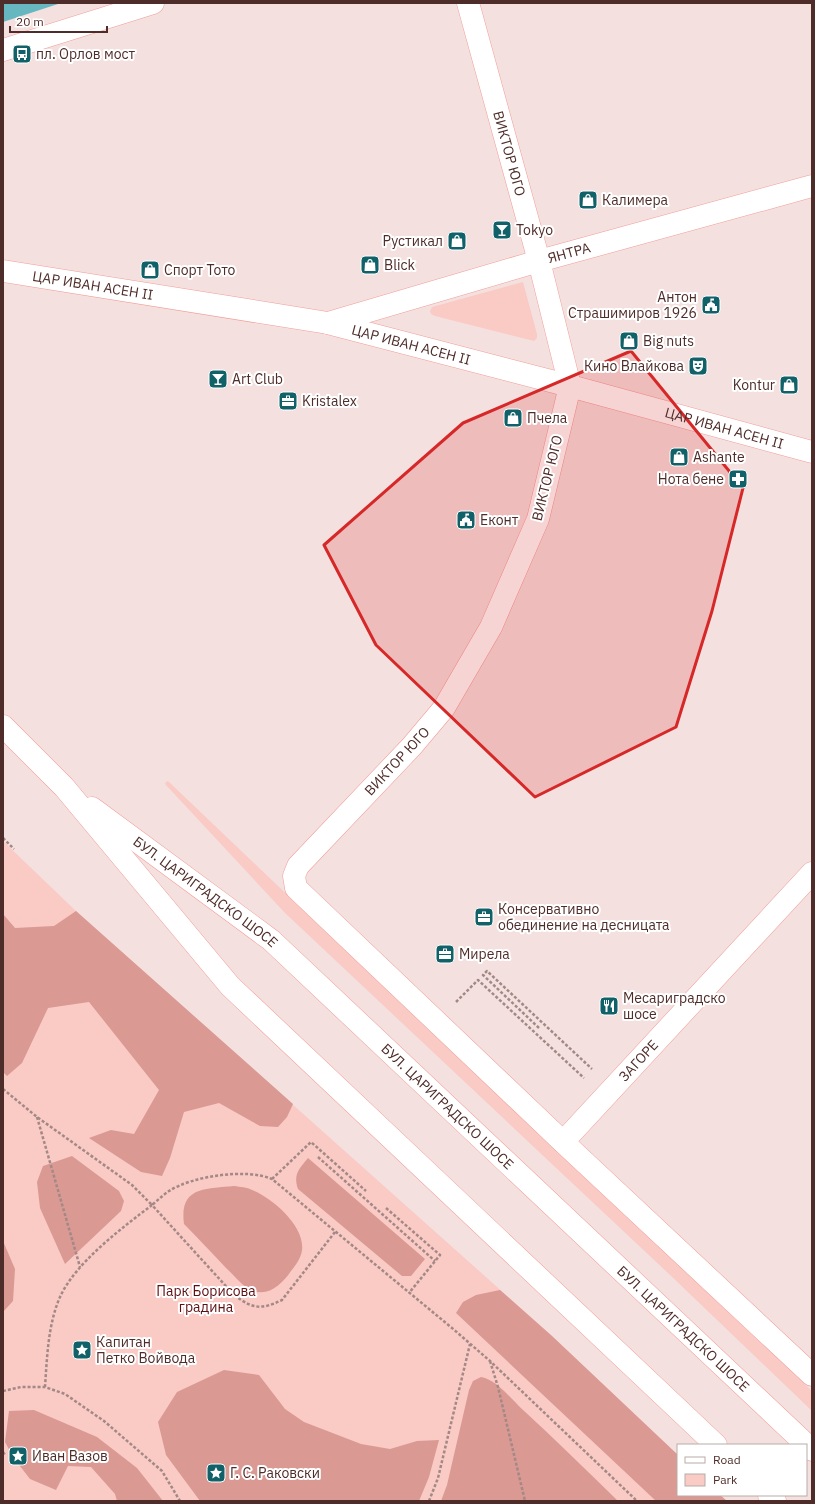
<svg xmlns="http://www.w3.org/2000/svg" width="815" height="1504" font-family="'IBM Plex Sans',sans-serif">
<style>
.green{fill:#facac5}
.forest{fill:#da9992}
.water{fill:#66b7c0}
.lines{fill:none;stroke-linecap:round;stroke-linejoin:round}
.minor-casing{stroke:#f29d96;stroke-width:23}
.secondary-casing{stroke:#f29d96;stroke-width:23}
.trunk-casing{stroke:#f29d96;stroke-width:23}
.path{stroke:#a38886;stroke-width:2.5;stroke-dasharray:3 2;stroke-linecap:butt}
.minor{stroke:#fff;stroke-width:22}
.secondary{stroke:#fff;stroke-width:22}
.trunk{stroke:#fff;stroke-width:22}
.marked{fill:#d62828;fill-opacity:0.2;stroke:#d62828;stroke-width:3;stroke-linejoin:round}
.labels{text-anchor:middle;stroke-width:4;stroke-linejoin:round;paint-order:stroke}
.poi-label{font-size:14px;fill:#4e2c29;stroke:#fff;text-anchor:start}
.street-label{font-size:14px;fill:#4e2c29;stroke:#fff}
.park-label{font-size:14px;fill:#5c0e11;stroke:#fff}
</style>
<rect width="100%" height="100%" fill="#f4e1df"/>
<path class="green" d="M523,282L537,334V338L534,341L435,316L431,314L430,311L432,307Z
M168,781L432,1033L679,1264L812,1391V1411L669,1274L285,913L165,784L166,782Z
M3,841L76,911L552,1336L678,1455V1495H720L727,1501H3Z"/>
<path class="forest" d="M76,911L293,1104L287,1117L278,1127L260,1126L219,1103L184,1112L170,1158L162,1176L141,1172L89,1138L111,1130L134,1134L159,1090L89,1002L48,1008L22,1063L7,1076L3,1072V914L15,928L54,926Z
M72,1156L119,1191L124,1201L121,1211L65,1264L40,1208L37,1182L43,1166Z
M308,1158L425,1259L411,1276H402L298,1189C293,1174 299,1169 308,1158Z
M234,1186C240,1187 247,1187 252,1190C272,1198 305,1226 302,1250C301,1258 296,1265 291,1271C282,1284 268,1298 251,1290C242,1286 234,1275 226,1268C212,1253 198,1238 184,1224C179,1186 206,1189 234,1186Z
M3,1241L15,1269L13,1301L3,1312Z
M500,1290L552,1336L678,1455V1495H720L727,1501H656L456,1313L463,1302L476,1295Z
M224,1370L259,1375L285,1409L304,1422L361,1444L390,1449L417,1441L439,1440L429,1477L419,1501H200L166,1455L158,1422L177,1392Z
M481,1377C497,1380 510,1398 522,1409C555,1439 586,1470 618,1501H441L447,1485L469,1390L473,1381Z
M34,1410L97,1437L137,1468L163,1501H117L115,1494L91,1467L68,1466L56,1490L30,1479L13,1457L5,1442L9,1411Z"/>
<path class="water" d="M3,3H61L3,22Z"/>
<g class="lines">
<defs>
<g id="minor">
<path id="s1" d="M468,3L539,261L570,386L538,519L491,627L444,708L412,746L298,866L294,876L296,888L563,1142L812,1375"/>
<path id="s2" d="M3,271L328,323L570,386L812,452"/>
<path id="s3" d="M328,323L539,261L812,186"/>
<path id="s4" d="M563,1142L812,873"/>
</g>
<path id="secondary" d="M3,50L153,3"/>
<g id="trunk">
<path d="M3,726L64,787L230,986L716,1445"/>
<path id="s5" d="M92,808L271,940L812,1450"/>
<path d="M769,1495L775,1501"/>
</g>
</defs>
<use href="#minor" class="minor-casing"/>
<use href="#secondary" class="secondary-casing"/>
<use href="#trunk" class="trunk-casing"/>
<path class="path" d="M3,838L14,849
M456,1002L478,980L584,1078
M539,1028L483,975L487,971L592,1069
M3,1089L37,1117L132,1185L152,1205C158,1200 163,1195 169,1191C192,1176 247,1168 272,1179L452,1328L490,1361L637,1501
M37,1117L80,1267
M318,1157L435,1261
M272,1179L311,1142L366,1191
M386,1208L440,1255L409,1293
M490,1361L498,1387L525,1501
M45,1387C47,1358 48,1324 60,1297C76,1262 122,1228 152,1205L234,1295C253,1309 261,1310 282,1300L335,1232
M3,1391L21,1387H45L65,1394L104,1421L162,1471L180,1501
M3,1452L5,1455
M429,1501L438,1478L470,1344"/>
<use href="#minor" class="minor"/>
<use href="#secondary" class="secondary"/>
<use href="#trunk" class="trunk"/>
</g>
<path class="marked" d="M631,351L743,488L712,611L676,727L535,797L376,645L324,545L463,423Z"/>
<defs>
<symbol id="bus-square" viewBox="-11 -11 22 22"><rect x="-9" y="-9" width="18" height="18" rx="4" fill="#116168" stroke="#fff"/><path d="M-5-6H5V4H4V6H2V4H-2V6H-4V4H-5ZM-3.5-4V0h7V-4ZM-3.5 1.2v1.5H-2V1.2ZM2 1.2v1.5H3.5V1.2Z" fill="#fff"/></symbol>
<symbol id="shop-square" viewBox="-11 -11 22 22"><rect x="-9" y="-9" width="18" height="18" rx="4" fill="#116168" stroke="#fff"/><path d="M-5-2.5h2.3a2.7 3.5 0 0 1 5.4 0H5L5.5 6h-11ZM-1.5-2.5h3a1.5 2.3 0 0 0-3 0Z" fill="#fff"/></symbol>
<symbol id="bar-square" viewBox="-11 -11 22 22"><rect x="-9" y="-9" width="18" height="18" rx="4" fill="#116168" stroke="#fff"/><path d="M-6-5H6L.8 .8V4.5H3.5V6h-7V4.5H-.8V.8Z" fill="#fff"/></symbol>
<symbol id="civic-square" viewBox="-11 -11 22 22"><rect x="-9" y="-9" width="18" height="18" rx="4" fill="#116168" stroke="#fff"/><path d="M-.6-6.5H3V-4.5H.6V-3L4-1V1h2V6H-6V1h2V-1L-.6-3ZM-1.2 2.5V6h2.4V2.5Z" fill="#fff"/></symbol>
<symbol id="theatre-square" viewBox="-11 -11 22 22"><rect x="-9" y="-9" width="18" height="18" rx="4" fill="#116168" stroke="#fff"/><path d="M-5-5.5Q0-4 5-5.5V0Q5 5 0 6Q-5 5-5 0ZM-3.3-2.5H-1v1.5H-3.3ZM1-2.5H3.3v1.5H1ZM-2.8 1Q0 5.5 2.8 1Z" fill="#fff"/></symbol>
<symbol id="office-square" viewBox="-11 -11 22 22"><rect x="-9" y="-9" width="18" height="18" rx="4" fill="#116168" stroke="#fff"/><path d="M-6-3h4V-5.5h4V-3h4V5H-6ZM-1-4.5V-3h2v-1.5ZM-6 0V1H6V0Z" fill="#fff"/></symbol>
<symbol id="pharmacy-square" viewBox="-11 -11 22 22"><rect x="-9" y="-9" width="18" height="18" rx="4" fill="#116168" stroke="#fff"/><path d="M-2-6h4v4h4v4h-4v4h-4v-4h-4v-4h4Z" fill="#fff"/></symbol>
<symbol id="restaurant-square" viewBox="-11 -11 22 22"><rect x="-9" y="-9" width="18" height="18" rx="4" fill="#116168" stroke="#fff"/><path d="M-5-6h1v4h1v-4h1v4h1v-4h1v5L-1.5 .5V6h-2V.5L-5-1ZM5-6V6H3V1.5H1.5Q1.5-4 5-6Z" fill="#fff"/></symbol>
<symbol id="sight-square" viewBox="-11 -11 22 22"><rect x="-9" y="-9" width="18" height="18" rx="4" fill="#116168" stroke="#fff"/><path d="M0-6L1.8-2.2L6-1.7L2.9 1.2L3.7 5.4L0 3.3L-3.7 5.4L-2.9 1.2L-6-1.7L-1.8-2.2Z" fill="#fff"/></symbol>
</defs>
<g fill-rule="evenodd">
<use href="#bus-square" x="11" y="43" width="22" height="22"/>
<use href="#shop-square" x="577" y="189" width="22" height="22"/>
<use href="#bar-square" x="491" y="219" width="22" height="22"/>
<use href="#shop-square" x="446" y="230" width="22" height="22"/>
<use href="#shop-square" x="359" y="254" width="22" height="22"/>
<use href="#shop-square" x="139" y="259" width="22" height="22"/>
<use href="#civic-square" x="700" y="294" width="22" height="22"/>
<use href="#shop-square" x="618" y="330" width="22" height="22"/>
<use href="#theatre-square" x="687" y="355" width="22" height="22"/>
<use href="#bar-square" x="207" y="368" width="22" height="22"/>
<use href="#shop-square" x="778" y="374" width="22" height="22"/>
<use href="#office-square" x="277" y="390" width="22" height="22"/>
<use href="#shop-square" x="502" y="407" width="22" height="22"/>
<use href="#shop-square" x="668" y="446" width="22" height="22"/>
<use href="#pharmacy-square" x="727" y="468" width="22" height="22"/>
<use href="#civic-square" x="455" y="509" width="22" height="22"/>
<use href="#office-square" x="473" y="906" width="22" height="22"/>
<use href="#office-square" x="434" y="943" width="22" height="22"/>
<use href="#restaurant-square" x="598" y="995" width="22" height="22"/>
<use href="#sight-square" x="71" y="1339" width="22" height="22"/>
<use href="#sight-square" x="7" y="1445" width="22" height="22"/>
<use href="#sight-square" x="205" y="1462" width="22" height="22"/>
</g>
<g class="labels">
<g class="poi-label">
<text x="36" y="59">пл. Орлов мост</text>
<text x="602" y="205">Калимера</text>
<text x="516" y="235">Tokyo</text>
<text x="443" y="246" text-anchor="end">Рустикал</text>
<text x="384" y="270">Blick</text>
<text x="164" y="275">Спорт Тото</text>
<text x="697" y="302" text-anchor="end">Антон<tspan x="697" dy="16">Страшимиров 1926</tspan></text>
<text x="643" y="346">Big nuts</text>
<text x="684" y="371" text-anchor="end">Кино Влайкова</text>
<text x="232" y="384">Art Club</text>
<text x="775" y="390" text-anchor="end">Kontur</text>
<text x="302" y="406">Kristalex</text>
<text x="527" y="423">Пчела</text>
<text x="693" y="462">Ashante</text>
<text x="724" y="484" text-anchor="end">Нота бене</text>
<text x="480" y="525">Еконт</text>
<text x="498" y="914">Консервативно<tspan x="498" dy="16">обединение на десницата</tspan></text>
<text x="459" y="959">Мирела</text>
<text x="623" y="1003">Месариградско<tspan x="623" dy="16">шосе</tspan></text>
<text x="96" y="1347">Капитан<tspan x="96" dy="16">Петко Войвода</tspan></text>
<text x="32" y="1461">Иван Вазов</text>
<text x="230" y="1478">Г. С. Раковски</text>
</g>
<g class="street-label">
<text dy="5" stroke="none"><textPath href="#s1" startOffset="156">ВИКТОР ЮГО</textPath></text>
<text dy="5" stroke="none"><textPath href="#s3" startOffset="251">ЯНТРА</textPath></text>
<text dy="5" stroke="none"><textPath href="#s2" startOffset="91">ЦАР ИВАН АСЕН II</textPath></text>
<text dy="5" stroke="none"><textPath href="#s2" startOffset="415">ЦАР ИВАН АСЕН II</textPath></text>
<text dy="5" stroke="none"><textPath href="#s2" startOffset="739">ЦАР ИВАН АСЕН II</textPath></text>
<text transform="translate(547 478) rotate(-76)" y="5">ВИКТОР ЮГО</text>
<text transform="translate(397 761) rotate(-47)" y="5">ВИКТОР ЮГО</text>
<text dy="5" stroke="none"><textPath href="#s5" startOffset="141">БУЛ. ЦАРИГРАДСКО ШОСЕ</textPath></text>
<text dy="5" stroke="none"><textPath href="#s4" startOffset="111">ЗАГОРЕ</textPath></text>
<text dy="5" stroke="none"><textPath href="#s5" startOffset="465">БУЛ. ЦАРИГРАДСКО ШОСЕ</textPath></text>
<text dy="5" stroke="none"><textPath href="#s5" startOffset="789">БУЛ. ЦАРИГРАДСКО ШОСЕ</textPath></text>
</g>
<g class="park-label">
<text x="206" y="1296">Парк Борисова<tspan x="206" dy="16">градина</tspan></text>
</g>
</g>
<rect width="815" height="1504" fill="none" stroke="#4e2c29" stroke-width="8"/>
<rect x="677" y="1444" width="130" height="52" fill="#ffffff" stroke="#b8aba9"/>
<rect x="685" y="1457" width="20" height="6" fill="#ffffff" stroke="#b8aba9"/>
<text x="713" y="1464" font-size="12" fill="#4e2c29">Road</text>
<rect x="685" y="1474" width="20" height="12" fill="#facac5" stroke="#b8aba9"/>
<text x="713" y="1484" font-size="12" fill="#4e2c29">Park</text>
<path d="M10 26v6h97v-6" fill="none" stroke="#4e2c29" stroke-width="2"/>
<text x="16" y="26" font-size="12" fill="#4e2c29" stroke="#ffffff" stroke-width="3" paint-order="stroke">20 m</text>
</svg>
